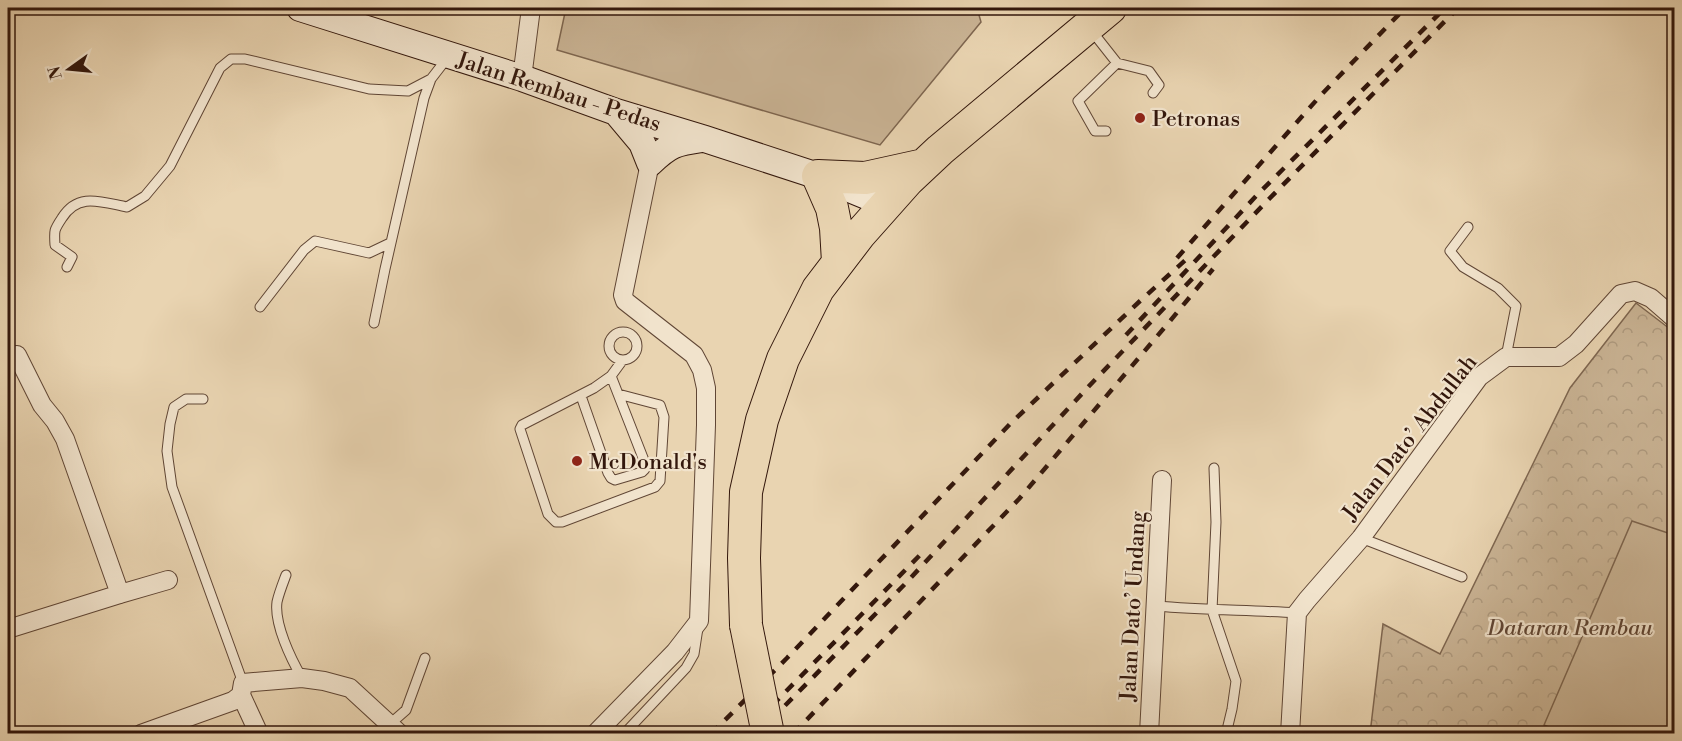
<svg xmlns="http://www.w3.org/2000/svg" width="1682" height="741" font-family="'Libre Bodoni',serif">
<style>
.park{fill:url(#park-crowns);stroke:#7e6650;stroke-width:1.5}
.pitch{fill:#cab495;stroke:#7e6650;stroke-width:1.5}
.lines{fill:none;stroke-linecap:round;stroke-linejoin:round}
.lane-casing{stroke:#604635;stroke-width:11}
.street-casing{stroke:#604635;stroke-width:20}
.secondary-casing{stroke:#33170c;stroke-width:28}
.highway-casing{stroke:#33170c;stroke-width:34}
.lane{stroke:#f1e3cc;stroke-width:9}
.street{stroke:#f1e3cc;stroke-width:18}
.secondary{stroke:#f1e3cc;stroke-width:26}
.highway{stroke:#e9d4b1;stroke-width:32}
.rail{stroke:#33170c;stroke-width:4.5;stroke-dasharray:10 10;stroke-linecap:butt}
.highway-bridge-casing{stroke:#33170c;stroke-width:34;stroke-linecap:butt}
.highway-bridge{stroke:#e9d4b1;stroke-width:32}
.poi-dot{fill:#8f2418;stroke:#f1e3cc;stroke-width:2}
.labels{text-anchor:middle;stroke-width:4.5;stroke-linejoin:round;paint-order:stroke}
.street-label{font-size:22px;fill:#33170c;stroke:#f1e3cc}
.poi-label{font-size:22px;fill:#33170c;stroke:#f1e3cc;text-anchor:start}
.park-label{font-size:22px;font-style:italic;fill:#604635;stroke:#f1e3cc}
</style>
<defs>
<pattern id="park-crowns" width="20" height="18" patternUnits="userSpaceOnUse" patternTransform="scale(1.5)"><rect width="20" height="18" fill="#cab495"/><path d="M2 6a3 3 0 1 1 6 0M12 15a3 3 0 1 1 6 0" fill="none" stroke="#ae9a7f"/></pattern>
</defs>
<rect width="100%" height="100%" fill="#e9d4b1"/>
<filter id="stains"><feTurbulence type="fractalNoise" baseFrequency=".00333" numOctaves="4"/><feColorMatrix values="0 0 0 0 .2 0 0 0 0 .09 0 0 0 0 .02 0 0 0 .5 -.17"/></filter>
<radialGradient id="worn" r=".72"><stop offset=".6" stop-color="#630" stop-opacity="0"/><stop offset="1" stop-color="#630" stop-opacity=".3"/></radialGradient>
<path class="park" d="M1636,303L1674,332V733L1370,734L1383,624L1440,654L1570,388Z"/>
<path class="pitch" d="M566,8H977L981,22L880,145L557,50Z
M1632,521L1674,535V733H1563L1544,725Z"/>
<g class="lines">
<defs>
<path id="lane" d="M1091,30L1117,63L1149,71L1159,85L1153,93
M1106,131H1095L1078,101L1117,63
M1468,227L1450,251L1463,267L1498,288L1516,306L1506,357
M67,267L72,257L55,245C54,230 54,230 62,218C78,192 101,202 127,207L145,196L170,166L220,68L231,59H245L369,89L408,91L431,79
M260,307L304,250L315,241L369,253L390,243
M374,323L385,269L424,98L431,79L448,57
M609 346a14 14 0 1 1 28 0a14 14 0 1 1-28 0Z
M618,394L660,405L664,417L660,481L655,487L562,522H556L548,514L520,429L522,425L594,388L611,376L622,361
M581,396L608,473L611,478L615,480L642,472L645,469V463L611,376
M203,399H186L174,407L170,424L167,451L172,487L243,683
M1214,468L1216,522L1212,610L1236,681L1232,709L1226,734
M1361,538L1462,577
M286,575C283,583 279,593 277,602C274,624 291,659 302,678
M1156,606C1203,610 1250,610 1297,613
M390,724L406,710L425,658
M624,734L686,668L694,654L698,628"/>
<path id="street" d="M522,78L531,8
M17,355L42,405L55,421L65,439L120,594
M8,629L120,594L168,580
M141,734L233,701L241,695
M259,734L241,695L243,683L302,678L324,681L350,688L400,734
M595,734L675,652L699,621L706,425V388L702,370L694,355L625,301L623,295L652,153
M1149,734L1162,480
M1290,734L1297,613L1307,600L1361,538L1479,377L1506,357H1559L1576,344L1621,294L1635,291L1651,298L1674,318"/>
<path id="secondary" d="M300,8L522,78L616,112L705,139L818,176L886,204
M616,112L642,143L650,163C670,144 675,143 702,139"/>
<path id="highway" d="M838,262L836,228L832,208L818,176L865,178L924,165
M746,625L744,558L746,492L762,420L783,359L818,289L860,234L908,180L940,150L1110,8"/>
</defs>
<use href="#lane" class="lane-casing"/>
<use href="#street" class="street-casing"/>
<use href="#secondary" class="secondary-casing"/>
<use href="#highway" class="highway-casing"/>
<use href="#lane" class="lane"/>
<use href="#street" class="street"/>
<use href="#secondary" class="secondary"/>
<use href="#highway" class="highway"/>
<path class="rail" d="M1177,258L1321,95L1405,8
M1126,335L1258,194L1445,8
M711,734L787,658L1010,424L1140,301L1191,255
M744,734L921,554
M757,734L904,585L1091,384L1269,199L1458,8
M793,734L1019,499L1170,321L1213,269"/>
<defs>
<path id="highway-bridge" d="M746,625L768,734"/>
</defs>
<use href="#highway-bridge" class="highway-bridge-casing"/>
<use href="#highway-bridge" class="highway-bridge"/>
</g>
<g class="poi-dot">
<circle cx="1140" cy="118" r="6"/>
<circle cx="577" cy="461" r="6"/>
</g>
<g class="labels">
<g class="street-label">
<text transform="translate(559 91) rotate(18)" y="8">Jalan Rembau - Pedas</text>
<text transform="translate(1409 437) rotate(-52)" y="8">Jalan Dato’ Abdullah</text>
<text transform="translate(1132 606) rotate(-87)" y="8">Jalan Dato’ Undang</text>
</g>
<g class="poi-label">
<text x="1152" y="126">Petronas</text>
<text x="589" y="469">McDonald's</text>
</g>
<g class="park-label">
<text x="1570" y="635">Dataran Rembau</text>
</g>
</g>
<rect width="1682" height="741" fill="none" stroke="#e9d4b1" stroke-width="30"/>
<rect x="9" y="9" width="1664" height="723" fill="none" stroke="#33170c" stroke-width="3"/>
<rect x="15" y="15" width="1652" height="711" fill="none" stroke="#33170c" stroke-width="1.5"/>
<g transform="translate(69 69) rotate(255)" stroke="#f1e3cc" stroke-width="4.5" paint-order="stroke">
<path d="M0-4.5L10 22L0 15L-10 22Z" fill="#33170c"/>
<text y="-9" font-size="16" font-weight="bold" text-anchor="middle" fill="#33170c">N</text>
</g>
<rect width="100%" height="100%" filter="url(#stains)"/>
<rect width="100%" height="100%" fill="url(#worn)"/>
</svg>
